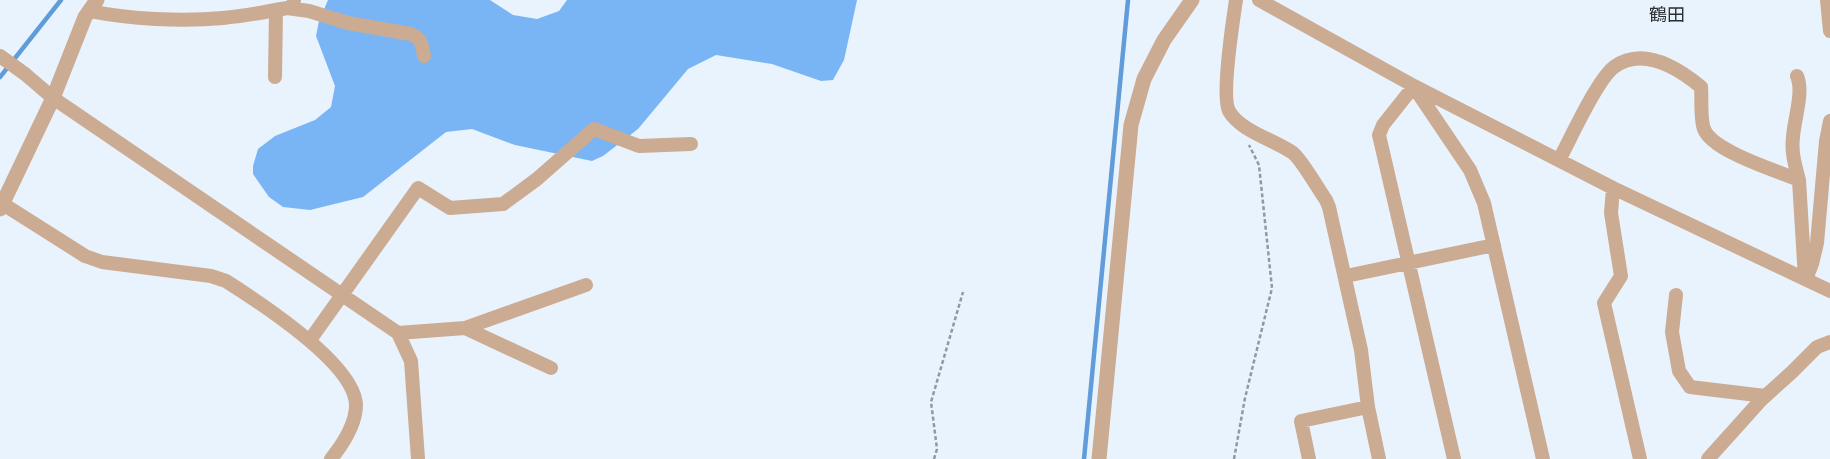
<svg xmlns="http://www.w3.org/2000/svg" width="1830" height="459" font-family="'Golos Text','Noto Sans JP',sans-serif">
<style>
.forest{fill:#79b5f5}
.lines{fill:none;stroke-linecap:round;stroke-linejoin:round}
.stream{stroke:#609bda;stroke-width:4.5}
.path{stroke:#91989f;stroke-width:2.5;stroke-dasharray:4 2.5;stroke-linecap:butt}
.minor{stroke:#cbab92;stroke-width:14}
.tertiary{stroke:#cbab92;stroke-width:15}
.labels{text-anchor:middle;stroke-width:4.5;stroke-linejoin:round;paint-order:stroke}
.quarter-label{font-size:18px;fill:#2b2e32;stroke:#e9f3fd}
</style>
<rect width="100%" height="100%" fill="#e9f3fd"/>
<path class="forest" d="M328,0H490L513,15L537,19L559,11L567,0H857L844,60L833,80L821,81L772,64L716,55L688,69L638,129L603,156L592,161L515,145L472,129L446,132L363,197L310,210L283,207L269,197L253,174V166L258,149L275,136L315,120L331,107L335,86L316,36L319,21Z"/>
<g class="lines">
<path class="stream" d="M0,77L61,0
M1084,459L1128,0"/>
<path class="path" d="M934,459L937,449L931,402L963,292
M1234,459L1245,398L1272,288L1259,165L1249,145"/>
<path class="minor" d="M1236,0C1233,20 1221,96 1229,111C1240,131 1275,140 1293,153C1301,159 1319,190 1326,200L1329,207L1361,350L1368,407L1301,421L1309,459
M1259,0L1414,86L1613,188L1830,291
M1827,0L1830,31
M287,8L309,11L348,23L411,34C422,39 422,45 424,56
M89,11C130,19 181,22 223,18C244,16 266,12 287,8L293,6L294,0
M0,56L25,74L53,98L398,333L411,361L418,459
M1797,76C1804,92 1794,120 1793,137C1791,152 1795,165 1799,180
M275,77L276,10
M1414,86L1383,125L1379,135L1454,459
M1414,87L1470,170L1484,203L1543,459
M1559,160C1571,138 1597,80 1614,67C1643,46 1678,68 1701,87C1702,98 1700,119 1704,129C1712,151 1777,171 1799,180L1805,279
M1613,188L1611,213L1621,276L1604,303L1640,459
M3,204L85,256L102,262L211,276L226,281C259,302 355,364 356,405C356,425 343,444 331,459
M1808,274L1812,264L1817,243L1826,141L1830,121
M1346,276L1494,245
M1676,295L1672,332L1679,371L1690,387L1765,396
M465,328L551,368
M398,333L465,328L586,285
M310,340L418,188L450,208L503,204L537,179L594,129L639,146L691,144
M1368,407L1379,459
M1708,459L1761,400L1792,372L1817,347L1830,342"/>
<path class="tertiary" d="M0,209L53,98L85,17L97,0
M1099,459L1131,125L1144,79L1164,40L1192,0"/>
</g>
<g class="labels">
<g class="quarter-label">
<text x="1667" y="21">鶴田</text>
</g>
</g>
</svg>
